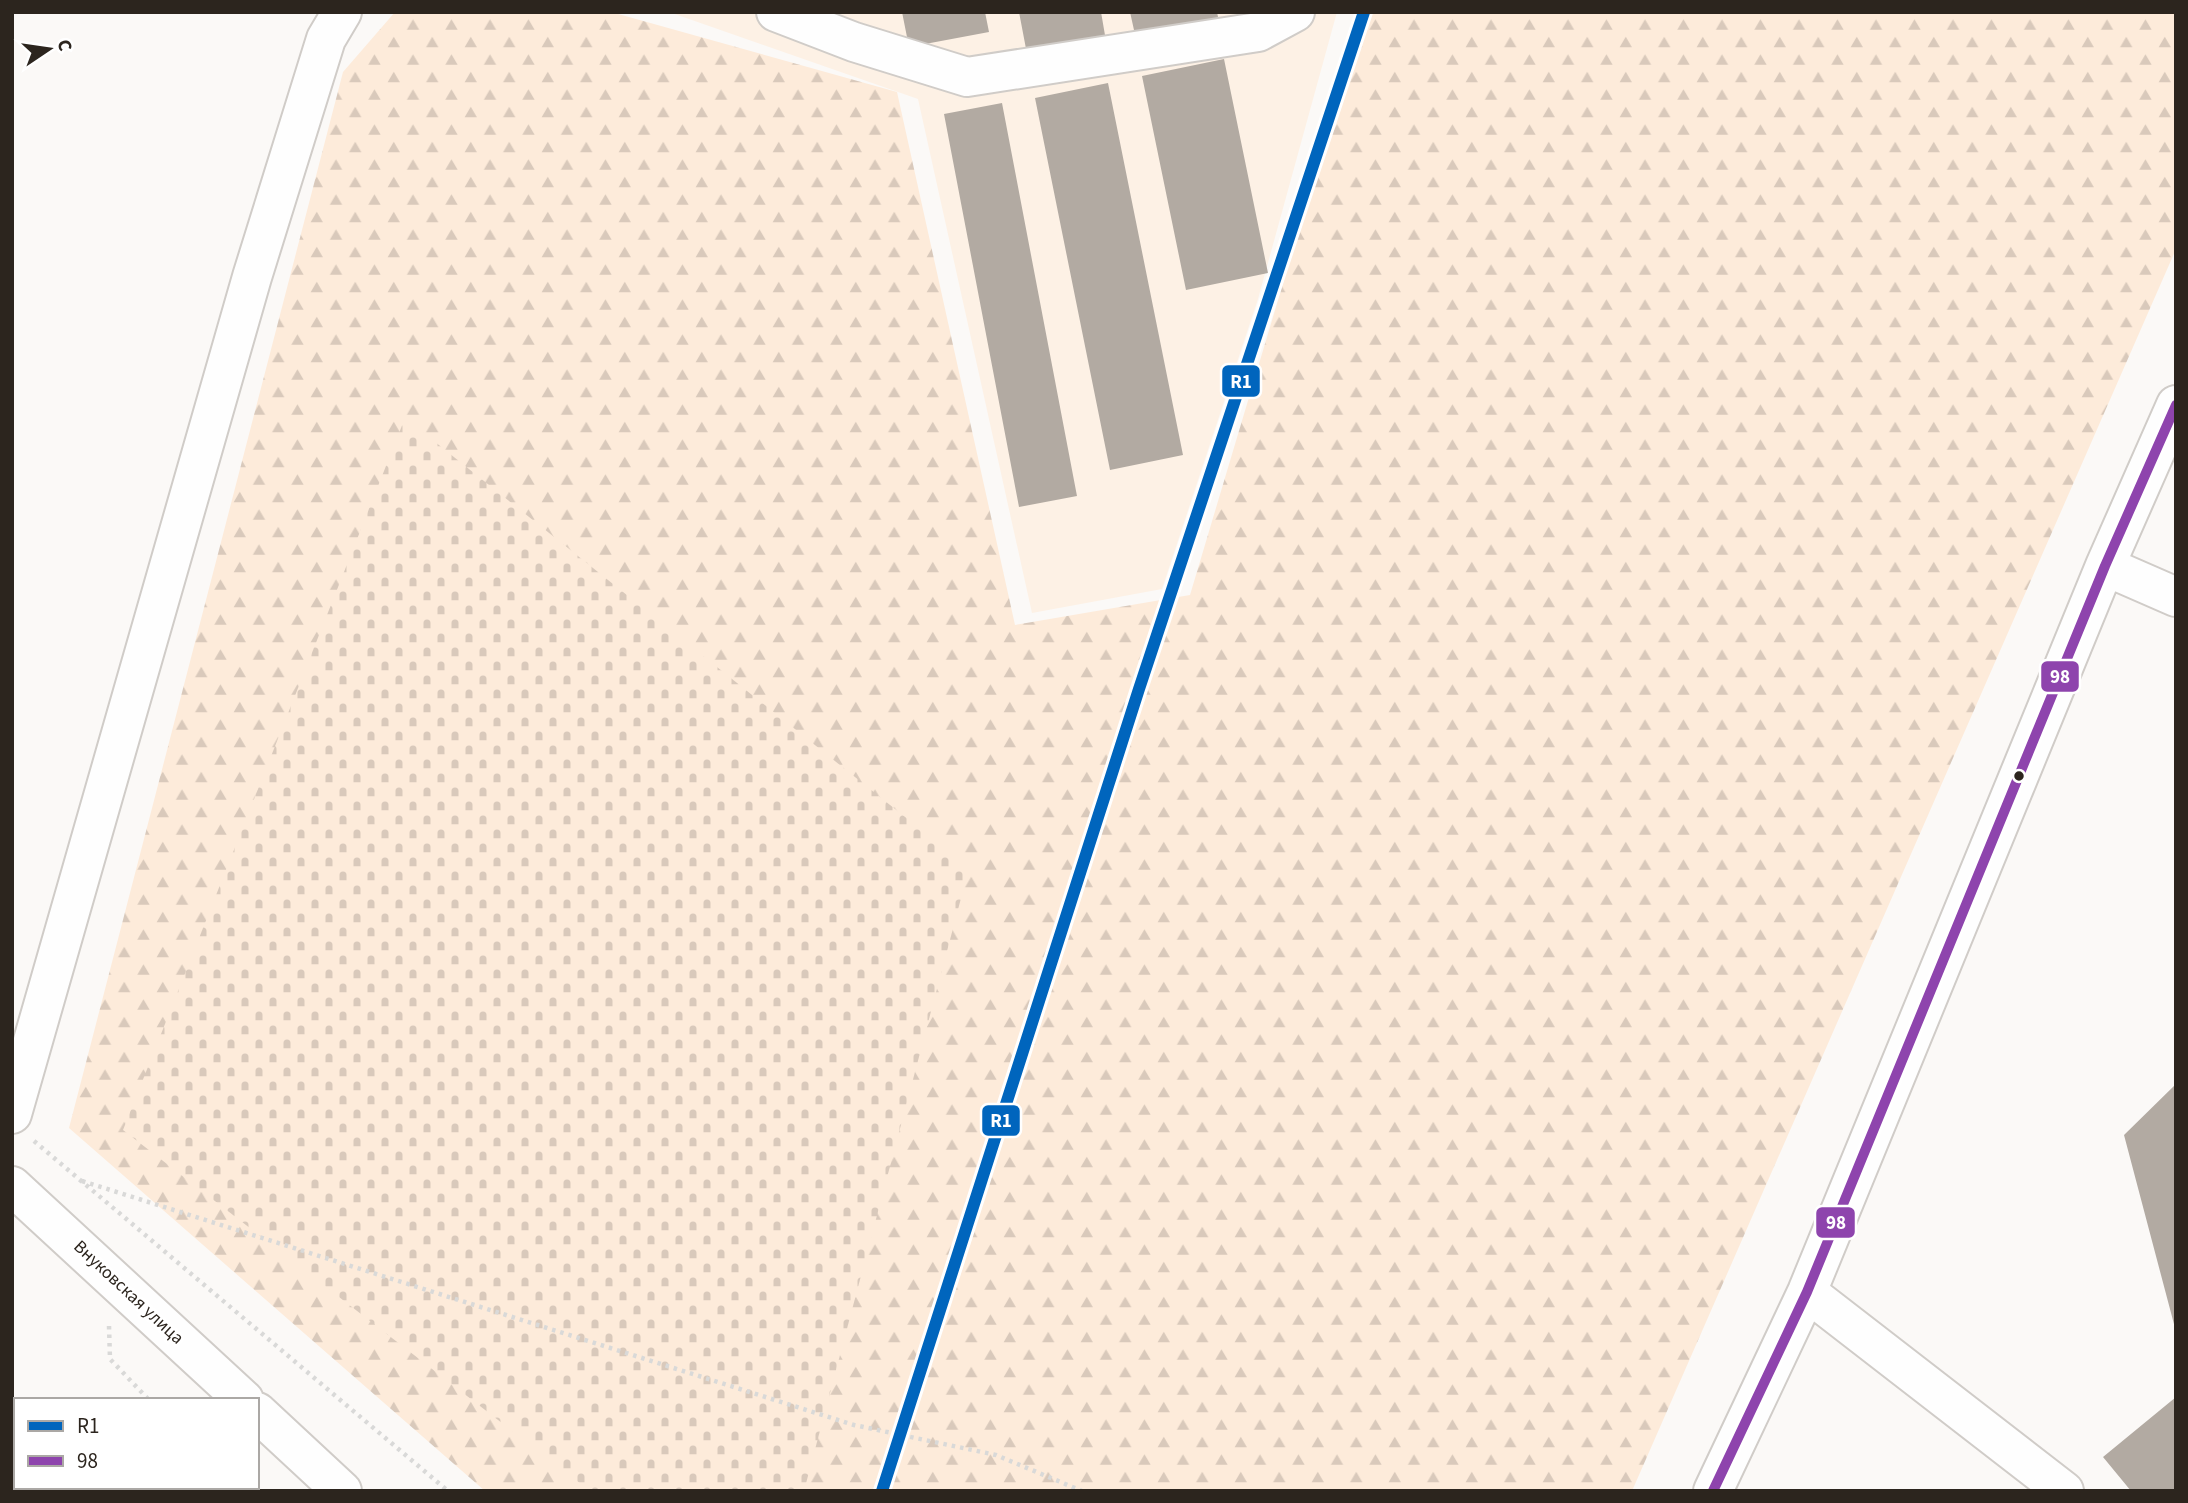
<svg xmlns="http://www.w3.org/2000/svg" width="2188" height="1503" font-family="'Source Sans 3',sans-serif">
<style>
.built{fill:#fdf1e5}
.forest{fill:url(#forest-firs)}
.cemetery{fill:url(#cemetery-stones)}
.lines{fill:none;stroke-linecap:round;stroke-linejoin:round}
.stream{stroke:#d1b498;stroke-width:10}
.building{fill:#b2aaa2}
.minor-casing{stroke:#d0ccc8;stroke-width:42}
.major-casing{stroke:#d0ccc8;stroke-width:42}
.path{stroke:#d9d9d8;stroke-width:4.5;stroke-dasharray:3.5 5;stroke-linecap:butt}
.minor{stroke:#fefefe;stroke-width:38}
.major{stroke:#fefefe;stroke-width:38}
.bus-1-casing{stroke:#fff;stroke-width:16}
.bus-1{stroke:#8e44ad;stroke-width:10}
.rail-1-casing{stroke:#fff;stroke-width:18}
.rail-1{stroke:#0065bd;stroke-width:12}
.bus-dot{fill:#2c251e;stroke:#fff;stroke-width:2.5}
.labels{text-anchor:middle;stroke-width:6;stroke-linejoin:round;paint-order:stroke}
.street-label{font-size:18px;fill:#2c251e;stroke:#fff}
.line-badge{stroke:#fff;stroke-width:2.5}
.badge-label{font-size:19px;text-anchor:middle;font-weight:bold;fill:#fff}
</style>
<defs>
<pattern id="forest-firs" width="22" height="20" patternUnits="userSpaceOnUse" patternTransform="scale(1.75)"><rect width="22" height="20" fill="#fdebda"/><path d="M5 1l3.5 6h-7zM16 11l3.5 6h-7z" fill="#d9c9bb"/></pattern>
<pattern id="cemetery-stones" width="16" height="16" patternUnits="userSpaceOnUse" patternTransform="scale(1.75)"><rect width="16" height="16" fill="#fdebda"/><path d="M2 7V4a2 2 0 0 1 4 0v3zM10 15v-3a2 2 0 0 1 4 0v3z" fill="#d9c9bb"/></pattern>
</defs>
<rect width="100%" height="100%" fill="#fbf9f7"/>
<path class="built" d="M669,12H1337L1258,299L1162,589L1032,613L918,99Z"/>
<path class="forest" d="M395,12H611L897,92L1015,625L1190,595L1364,12H2176V249L1632,1491H485L69,1128L343,72Z"/>
<path class="cemetery" d="M405,418L969,868L804,1491H590L123,1130Z"/>
<g class="lines">
<path class="stream" d="M12,1433L16,1436
M89,1487L94,1491"/>
</g>
<path class="building" d="M902,12H985L989,32L909,47Z
M1019,12H1101L1106,41L1027,54Z
M1130,12H1217L1219,22L1136,39Z
M1224,59L1268,273L1186,290L1142,76Z
M1108,83L1183,455L1110,470L1035,98Z
M1002,103L1077,496L1019,507L944,114Z
M2176,1084V1328H2175L2124,1135Z
M2176,1397V1491H2131L2103,1457Z"/>
<g class="lines">
<defs>
<path id="minor" d="M776,12L854,42L967,77L1258,32L1295,12
M2105,566L2176,597
M12,1114L252,277L326,39L342,12
M1807,1292L2064,1491
M1713,1491L1807,1292L2105,566L2176,405"/>
<path id="major" d="M12,1186L244,1400
M257,1412L342,1491"/>
</defs>
<use href="#minor" class="minor-casing"/>
<use href="#major" class="major-casing"/>
<path class="path" d="M34,1141L448,1491
M82,1181L854,1425L996,1455L1082,1491
M109,1326L110,1359L149,1400
M233,1487L236,1491"/>
<use href="#minor" class="minor"/>
<use href="#major" class="major"/>
<defs>
<path id="bus-1" d="M1713,1491L1807,1292L2105,566L2176,405"/>
</defs>
<use href="#bus-1" class="bus-1-casing"/>
<use href="#bus-1" class="bus-1"/>
<defs>
<path id="rail-1" d="M882,1491L1139,689L1364,12"/>
</defs>
<use href="#rail-1" class="rail-1-casing"/>
<use href="#rail-1" class="rail-1"/>
</g>
<circle class="bus-dot" cx="2019" cy="776" r="6"/>
<g class="labels">
<g class="street-label">
<text transform="translate(129 1292) rotate(43)" y="6">Внуковская улица</text>
</g>
</g>
<g class="line-badge">
<rect x="1221" y="364" width="40" height="34" rx="7" fill="#0065bd"/>
<rect x="2040" y="660" width="40" height="33" rx="7" fill="#8e44ad"/>
<rect x="981" y="1104" width="40" height="33" rx="7" fill="#0065bd"/>
<rect x="1815" y="1206" width="41" height="33" rx="7" fill="#8e44ad"/>
</g>
<g class="badge-label">
<text x="1241" y="388">R1</text>
<text x="2060" y="683">98</text>
<text x="1001" y="1127">R1</text>
<text x="1836" y="1229">98</text>
</g>
<rect width="2188" height="1503" fill="none" stroke="#2c251e" stroke-width="28"/>
<rect x="14" y="1398" width="245" height="91" fill="#ffffff" stroke="#aba8a5" stroke-width="2"/>
<rect x="28" y="1421" width="35" height="10" fill="#0065bd" stroke="#aba8a5" stroke-width="2"/>
<text x="77" y="1433" font-size="21" fill="#2c251e">R1</text>
<rect x="28" y="1456" width="35" height="10" fill="#8e44ad" stroke="#aba8a5" stroke-width="2"/>
<text x="77" y="1468" font-size="21" fill="#2c251e">98</text>
<g transform="translate(49 49) rotate(77)" stroke="#ffffff" stroke-width="5" paint-order="stroke">
<path d="M0-5L12 26L0 18L-12 26Z" fill="#2c251e"/>
<text y="-10" font-size="19" font-weight="bold" text-anchor="middle" fill="#2c251e">С</text>
</g>
</svg>
